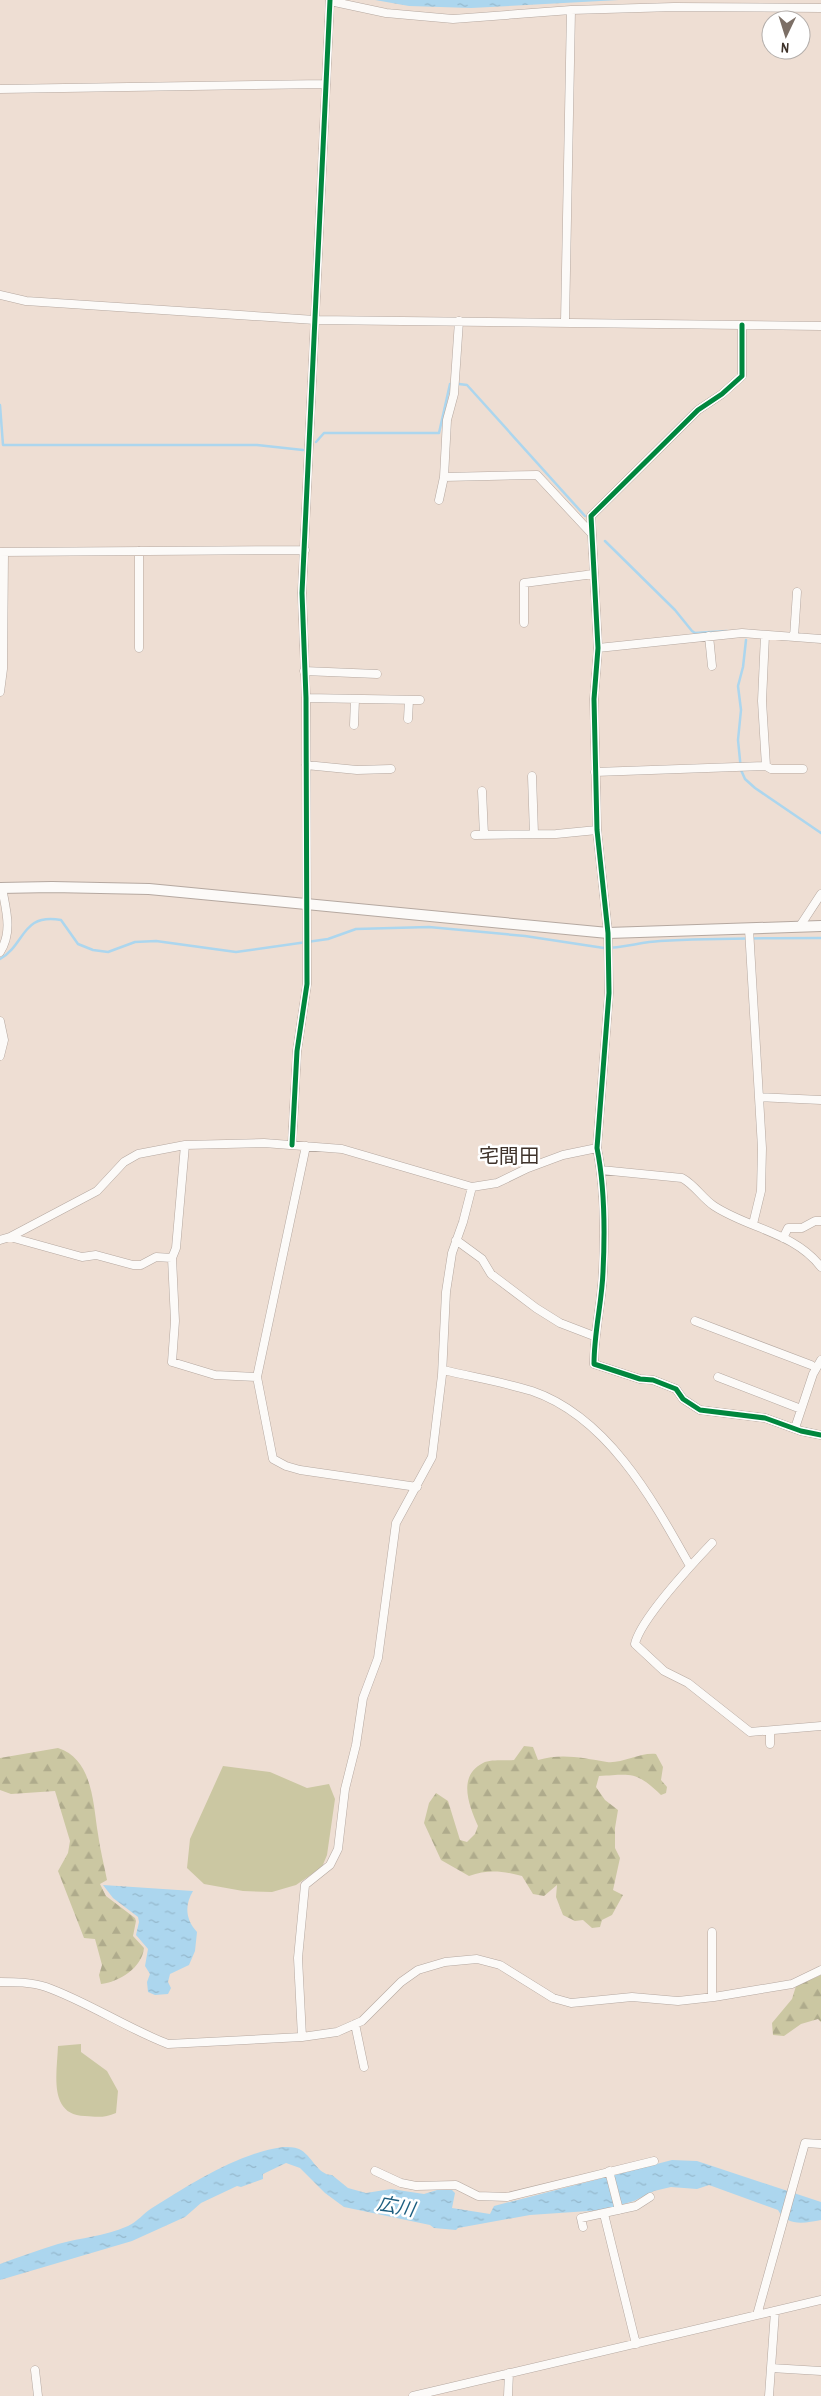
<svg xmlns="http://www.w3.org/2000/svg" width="821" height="2396" font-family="'Archivo Narrow','Noto Sans JP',sans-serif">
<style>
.forest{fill:url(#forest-firs)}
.park{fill:#cbc7a2}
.water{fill:url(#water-ripples)}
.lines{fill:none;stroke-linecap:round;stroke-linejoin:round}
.stream{stroke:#acd6ee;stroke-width:2.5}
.minor-casing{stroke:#b5a8a0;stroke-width:9}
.tertiary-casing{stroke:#b5a8a0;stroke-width:12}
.minor{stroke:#fcfaf8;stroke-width:8}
.tertiary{stroke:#fcfaf8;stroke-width:10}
.cycleway-casing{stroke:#fff;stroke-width:8}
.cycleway{stroke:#00873e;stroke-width:5}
.labels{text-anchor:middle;stroke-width:5;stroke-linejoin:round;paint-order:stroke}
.water-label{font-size:19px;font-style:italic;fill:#1e5f80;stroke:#fff}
.quarter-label{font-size:20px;fill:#3f332b;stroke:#fff}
</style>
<defs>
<pattern id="forest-firs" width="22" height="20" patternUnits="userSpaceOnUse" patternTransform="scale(1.25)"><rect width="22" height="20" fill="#cbc7a2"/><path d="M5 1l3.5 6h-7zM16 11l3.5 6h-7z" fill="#afab8c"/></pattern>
<pattern id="water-ripples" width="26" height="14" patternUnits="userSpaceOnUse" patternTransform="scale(1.25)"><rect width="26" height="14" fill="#acd6ee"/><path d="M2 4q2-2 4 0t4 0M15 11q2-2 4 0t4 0" fill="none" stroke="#95b8cc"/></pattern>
</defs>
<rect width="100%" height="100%" fill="#eeded3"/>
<path class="forest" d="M524,1746L533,1747L538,1760C562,1753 583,1758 607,1762C621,1764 641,1752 656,1754L663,1767L661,1780L667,1787L666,1793L661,1795C636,1771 632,1774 599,1776L596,1787L605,1800L618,1810L615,1828V1848L620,1858L613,1890L623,1895L612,1915L602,1920L600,1927L592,1928L583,1920L575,1921L563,1915L556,1897L557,1885L544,1896L533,1894L522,1876C503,1871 488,1869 469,1876L441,1860L424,1823L429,1803L436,1793L448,1801L460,1840L467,1842L475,1834L478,1826C469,1806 457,1776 483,1763C490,1759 505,1761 514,1760Z
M58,1748C93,1759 93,1804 98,1834C100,1849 104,1865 107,1880L100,1884L106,1896L135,1918L136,1921L133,1936L144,1948C142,1968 119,1982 101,1984L99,1975L102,1965L95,1939L84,1938L58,1871L68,1853L70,1841L55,1791L11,1794L0,1790V1758Z
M821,1975V2022L818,2019L801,2024L784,2036L773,2035L772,2023L792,1999L796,1986Z"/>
<path class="park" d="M223,1766L270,1772L307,1788L329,1784L335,1799L327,1855L322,1867L296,1885L272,1892L243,1891L204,1884L187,1868L190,1839Z
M81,2044V2052L107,2071L118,2091L116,2113C105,2118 97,2117 85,2116C48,2115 57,2073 58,2046Z"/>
<path class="water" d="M375,0H619L471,8L409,6Z
M103,1885L193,1891C184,1906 186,1920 197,1932L195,1951L189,1965L170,1974L168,1982L171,1988L168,1994L155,1995L148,1992L147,1982L150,1974L145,1966L148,1949L136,1935L139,1922L138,1917L113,1898Z
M283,2147C288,2147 294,2147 299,2149C312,2155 317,2175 332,2175L348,2188L366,2193L391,2189L424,2194L437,2190H452L455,2193L452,2208L490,2214L494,2206L672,2160L697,2161L821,2202V2220C805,2223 787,2227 778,2210L709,2185L697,2189L671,2187L654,2191L634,2201L603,2210L530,2215L458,2228L456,2230L434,2228L430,2225L344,2207L325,2193L300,2168L286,2163L263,2174V2179L241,2187L237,2186L201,2203L185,2217L132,2241L0,2280V2264C19,2257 38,2250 58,2244C83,2237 102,2237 128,2226C137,2222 144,2213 152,2208C193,2183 235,2154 283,2147Z"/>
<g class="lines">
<path class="stream" d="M459,384L467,385L585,516
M0,405L3,445H257L303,450
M316,442L324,433H439L450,384
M605,541L675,610L692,631L695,633L727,631
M746,640L743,667L738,686L741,710L738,740L741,770L745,779L755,788L821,833
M0,959C26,944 21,913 61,920L78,944L93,950L108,952L135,942L156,941L236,952L328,939L356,929L429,927L525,936L604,948C623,948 641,942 660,941C714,938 767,938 821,938"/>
<defs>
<path id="minor" d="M330,1L386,13L453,19L571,10L674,7L821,8
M0,89L326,84
M0,295L26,301L315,320L821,326
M459,321L454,394L447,420L444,477L537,475L591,533
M565,322L571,10
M742,325V376L722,394L698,410L591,516L598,648L594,699L597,830L608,933L609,993L597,1148C605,1188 605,1232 603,1272C602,1302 594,1332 594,1364L640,1379L653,1380L676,1389L683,1399L700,1410L765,1418L801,1431L821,1435
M439,500L444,477
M139,551V648
M0,552L305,550
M524,623V583L594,574
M765,635L762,701L766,766L771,769H803
M709,636L712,666
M794,637L797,592
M598,648L742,633L821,639
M304,671L377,674
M0,692L3,669L4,552
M306,698L420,700
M408,719L409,700
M354,725L355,699
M306,765L357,770L391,769
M595,772L766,766
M532,776L534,834
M482,791L484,835
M475,835L556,834L597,830
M800,926L821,894
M749,929L762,1148L761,1191L753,1224
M0,952C13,932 6,910 2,888
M0,1021L4,1040L0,1056
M759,1097L821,1100
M185,1145L176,1248L172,1258L175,1321L172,1362L215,1375L257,1377
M292,1145L297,1051L307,984L306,698L302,593L330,0
M306,1146L257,1377L273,1459L286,1466L300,1470L417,1487
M601,1170L682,1178C695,1185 702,1198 714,1206C749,1229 794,1232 821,1267
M10,1237L82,1257L96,1255L133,1265H141L156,1257L172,1258
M783,1238L788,1228H802L815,1221H821
M0,1240L10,1237L97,1191L124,1162L138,1154L185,1145L264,1143L342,1149L472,1187L497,1183L528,1168L563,1155L597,1148
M456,1240L482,1259L491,1274L536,1308L560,1323L594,1336
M695,1321L811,1365
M443,1370C472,1377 503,1382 532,1391C608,1417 653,1500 690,1566
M718,1377L801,1409
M795,1428L813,1374L821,1360
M712,1543C693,1563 640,1620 635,1644L664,1671L688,1683L750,1732L821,1726
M770,1744V1732
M712,1932V1997
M0,1982C15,1982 31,1982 46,1987C88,2002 126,2028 168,2044L302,2037L337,2032L362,2021L401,1982L418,1970L445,1962L477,1959L500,1965L553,1998L571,2003L632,1997L678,2001L714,1997L792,1984L821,1970
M355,2024L364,2067
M302,2037L298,1958L305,1885L330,1865L338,1849L345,1789L356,1745L363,1698L378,1658L396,1523L432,1457L442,1375L446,1292L452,1253L463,1222L472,1187
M375,2171L401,2183L416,2186L456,2185L478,2196L507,2197L654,2161
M609,2171L619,2210
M604,2214L636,2344
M583,2227L581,2218L636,2206L650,2197
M757,2315L805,2143L821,2144
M771,2368L821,2371
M35,2370L38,2396
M413,2396L821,2300
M508,2396L509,2373
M769,2396L775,2311"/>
<path id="tertiary" d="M0,888L52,887L149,889L608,933L821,926"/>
</defs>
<use href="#minor" class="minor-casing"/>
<use href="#tertiary" class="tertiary-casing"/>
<use href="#minor" class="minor"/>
<use href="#tertiary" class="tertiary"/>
<defs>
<path id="cycleway" d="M742,325V376L722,394L698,410L591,516L598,648L594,699L597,830L608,933L609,993L597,1148C605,1188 605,1232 603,1272C602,1302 594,1332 594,1364L640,1379L653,1380L676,1389L683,1399L700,1410L765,1418L801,1431L821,1435
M292,1145L297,1051L307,984L306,698L302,593L330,0"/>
</defs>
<use href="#cycleway" class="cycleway-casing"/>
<use href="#cycleway" class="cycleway"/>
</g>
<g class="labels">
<g class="water-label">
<text transform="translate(396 2206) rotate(10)" y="7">広川</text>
</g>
<g class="quarter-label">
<text x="509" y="1163">宅間田</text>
</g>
</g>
<g transform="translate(786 35) rotate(184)"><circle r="24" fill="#ffffff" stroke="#b2adaa"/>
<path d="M0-4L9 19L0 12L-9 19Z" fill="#7c6f66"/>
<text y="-8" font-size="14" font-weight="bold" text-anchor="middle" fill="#3f332b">N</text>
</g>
</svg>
